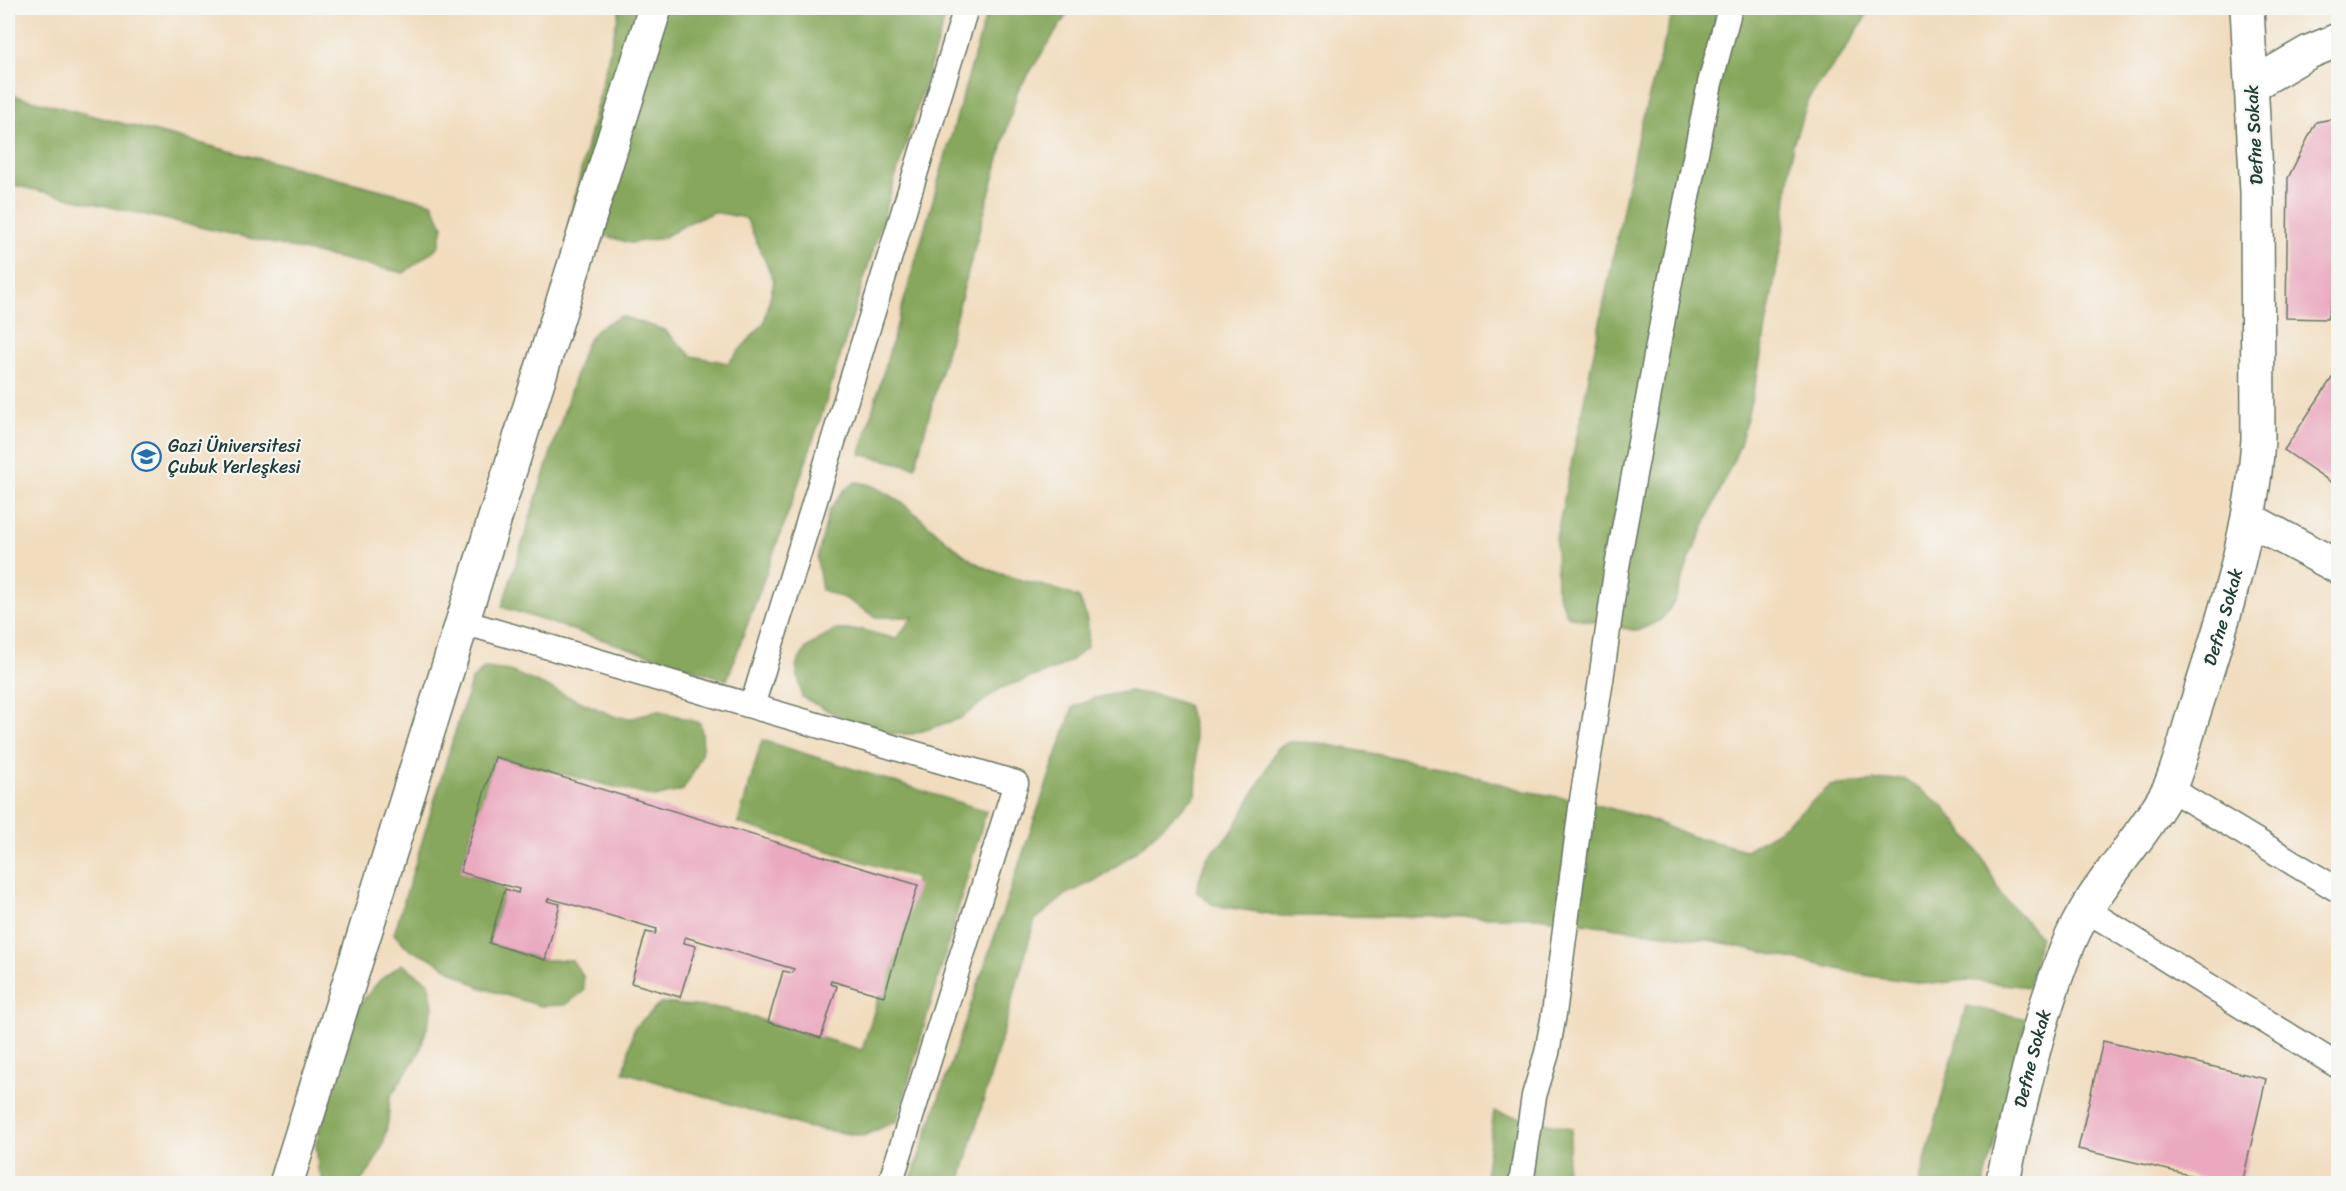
<svg xmlns="http://www.w3.org/2000/svg" width="2346" height="1191" font-family="Sriracha,sans-serif">
<style>
.forest{fill:#86a75c;stroke:#527248;stroke-width:1.5}
.building{fill:#eaa9bf}
.lines{fill:none;stroke-linecap:round;stroke-linejoin:round}
.lane-casing{stroke:#687564;stroke-width:27}
.street-casing{stroke:#687564;stroke-width:36}
.lane{stroke:#fff;stroke-width:24}
.street{stroke:#fff;stroke-width:33}
.labels{text-anchor:middle;stroke-width:4.5;stroke-linejoin:round;paint-order:stroke}
.street-label{font-size:18px;fill:#1f3d34;stroke:#f6f6f2}
.poi-label{font-size:18px;fill:#1f3d34;stroke:#f6f6f2;text-anchor:start}
</style>
<rect width="100%" height="100%" fill="#f6f6f2"/>
<filter id="ink" filterUnits="userSpaceOnUse"><feTurbulence type="fractalNoise" baseFrequency=".0167" numOctaves="2"/><feDisplacementMap in="SourceGraphic" scale="12" xChannelSelector="R" yChannelSelector="G"/><feConvolveMatrix kernelMatrix="1 2 1 2 8 2 1 2 1" color-interpolation-filters="sRGB"/></filter>
<filter id="wash" filterUnits="userSpaceOnUse"><feTurbulence type="fractalNoise" baseFrequency=".008" numOctaves="4" result="noise"/><feDisplacementMap in="SourceGraphic" scale="24" xChannelSelector="R" yChannelSelector="G"/><feGaussianBlur stdDeviation="1.35" result="paint"/><feColorMatrix in="noise" values="0 0 0 0 0 0 0 0 0 0 0 0 0 0 0 0 0 1.4 0 .05"/><feComposite in="paint" operator="in"/></filter>
<g filter="url(#wash)">
<rect width="100%" height="100%" fill="#f1dcbd"/>
<path class="forest" d="M620,8H948L824,408L791,505L727,680L502,607L585,345L598,328L621,316L664,330L692,356L728,363L764,323L774,281L746,218L714,212L690,222L663,238L630,243L568,225Z
M988,8H1071L1017,92L915,467L860,454Z
M1674,8H1868L1865,18L1844,51L1810,96L1793,144L1783,234L1757,377L1740,445L1688,563L1675,601L1661,620L1637,631L1568,616L1557,592L1556,539L1638,135Z
M8,94L432,203L443,226L439,246L404,273L8,184Z
M856,482C897,485 942,544 978,564C1010,581 1047,583 1079,598C1087,615 1090,628 1087,647L1070,661L1055,669L1001,688L961,718L913,734H883L832,713L802,697L796,666L806,648L834,630H862L896,639L913,617H876L846,599L822,590L817,559L829,511L844,490Z
M484,668L510,671L616,717L634,718L657,710L700,723C708,751 697,766 683,790L655,797L495,757L460,871L505,889L489,943L545,960H572L583,976L584,991L565,1005L541,1006L479,987L427,956L410,950L394,934L460,716L472,680Z
M1129,691L1160,696L1187,705C1197,737 1198,762 1196,795L1143,845L1104,876L1067,894L1035,920L960,1183H910L1073,707L1095,698Z
M762,740L986,811L897,1121L863,1136L806,1127L624,1072L634,1028L661,1003L725,1009L862,1050L916,878L738,823Z
M1289,742L1318,743L1439,766L1525,791L1587,802L1645,818L1691,836L1746,850L1778,831L1830,786L1903,778L1944,806L1981,855L2003,897L2040,936L2029,987L1967,980L1932,984L1869,976L1714,941L1537,917L1282,916L1213,905L1196,891L1206,859L1231,833L1263,776L1276,749Z
M402,964L429,983L433,1007L420,1051L390,1097L388,1122L383,1145L370,1170L359,1183L325,1184L318,1169L316,1143L358,1006L380,980Z
M1966,1006L2027,1019L1984,1183L1919,1184Z
M1494,1112L1572,1128L1564,1183L1484,1184Z"/>
<g id="blocks">
<path class="building" d="M2277,8H2312V9L2278,13Z
M2338,118V298H2333L2327,319L2286,318L2288,178L2316,122Z
M2338,369V483L2337,486L2284,450Z
M495,757L918,885L884,996L831,981L830,984L837,986L821,1038L768,1022L783,971L792,973L794,969L685,937L684,943L696,946L680,997L631,983L646,932L655,934L657,929L549,898L547,901L560,904L545,960L489,943L505,889L518,893L519,889L460,872Z
M2103,1041L2266,1079L2242,1184H2228L2078,1149Z"/>
</g>
</g>
<g filter="url(#ink)">
<use href="#blocks" fill-opacity="0" stroke="#687564" stroke-width="1.5"/>
<g class="lines">
<defs>
<path id="lane" d="M463,622L1016,783L890,1184
M752,706L966,8
M2169,788L2338,890
M2085,909L2338,1066
M1521,1184L1534,1096L1547,1053L1554,1014L1582,800L1601,680L1616,572L1666,302L1710,83L1730,8"/>
<g id="street">
<path d="M2252,85L2309,52L2338,40"/>
<path d="M2249,519L2338,567"/>
<path d="M286,1184L655,8"/>
<path id="s1" d="M2002,1184C2021,1103 2037,1019 2069,943C2093,886 2139,844 2168,791C2179,769 2187,733 2195,709C2223,621 2252,532 2258,440L2257,192L2247,8"/>
</g>
</defs>
<use href="#lane" class="lane-casing"/>
<use href="#street" class="street-casing"/>
<use href="#lane" class="lane"/>
<use href="#street" class="street"/>
</g>
</g>
<defs>
<symbol id="school-ring" viewBox="-11 -11 22 22"><circle r="9.5" fill="#f6f6f2" stroke="#1f6fb2" stroke-width="1.5"/><path d="M0-5L7-2L0 1L-7-2ZM-4 1L0 2.5L4 1V4Q0 6-4 4Z" fill="#1f6fb2"/></symbol>
</defs>
<g fill-rule="evenodd">
<use href="#school-ring" x="130" y="440" width="33" height="33"/>
</g>
<g class="labels">
<g class="street-label">
<text transform="translate(2254 135) rotate(-93)" y="6">Defne Sokak</text>
<text dy="6" stroke="none"><textPath href="#s1" startOffset="615">Defne Sokak</textPath></text>
<text dy="6" stroke="none"><textPath href="#s1" startOffset="129">Defne Sokak</textPath></text>
</g>
<g class="poi-label">
<text x="168" y="452">Gazi Üniversitesi<tspan x="168" dy="21">Çubuk Yerleşkesi</tspan></text>
</g>
</g>
<rect width="2346" height="1191" fill="none" stroke="#f6f6f2" stroke-width="30"/>
</svg>
